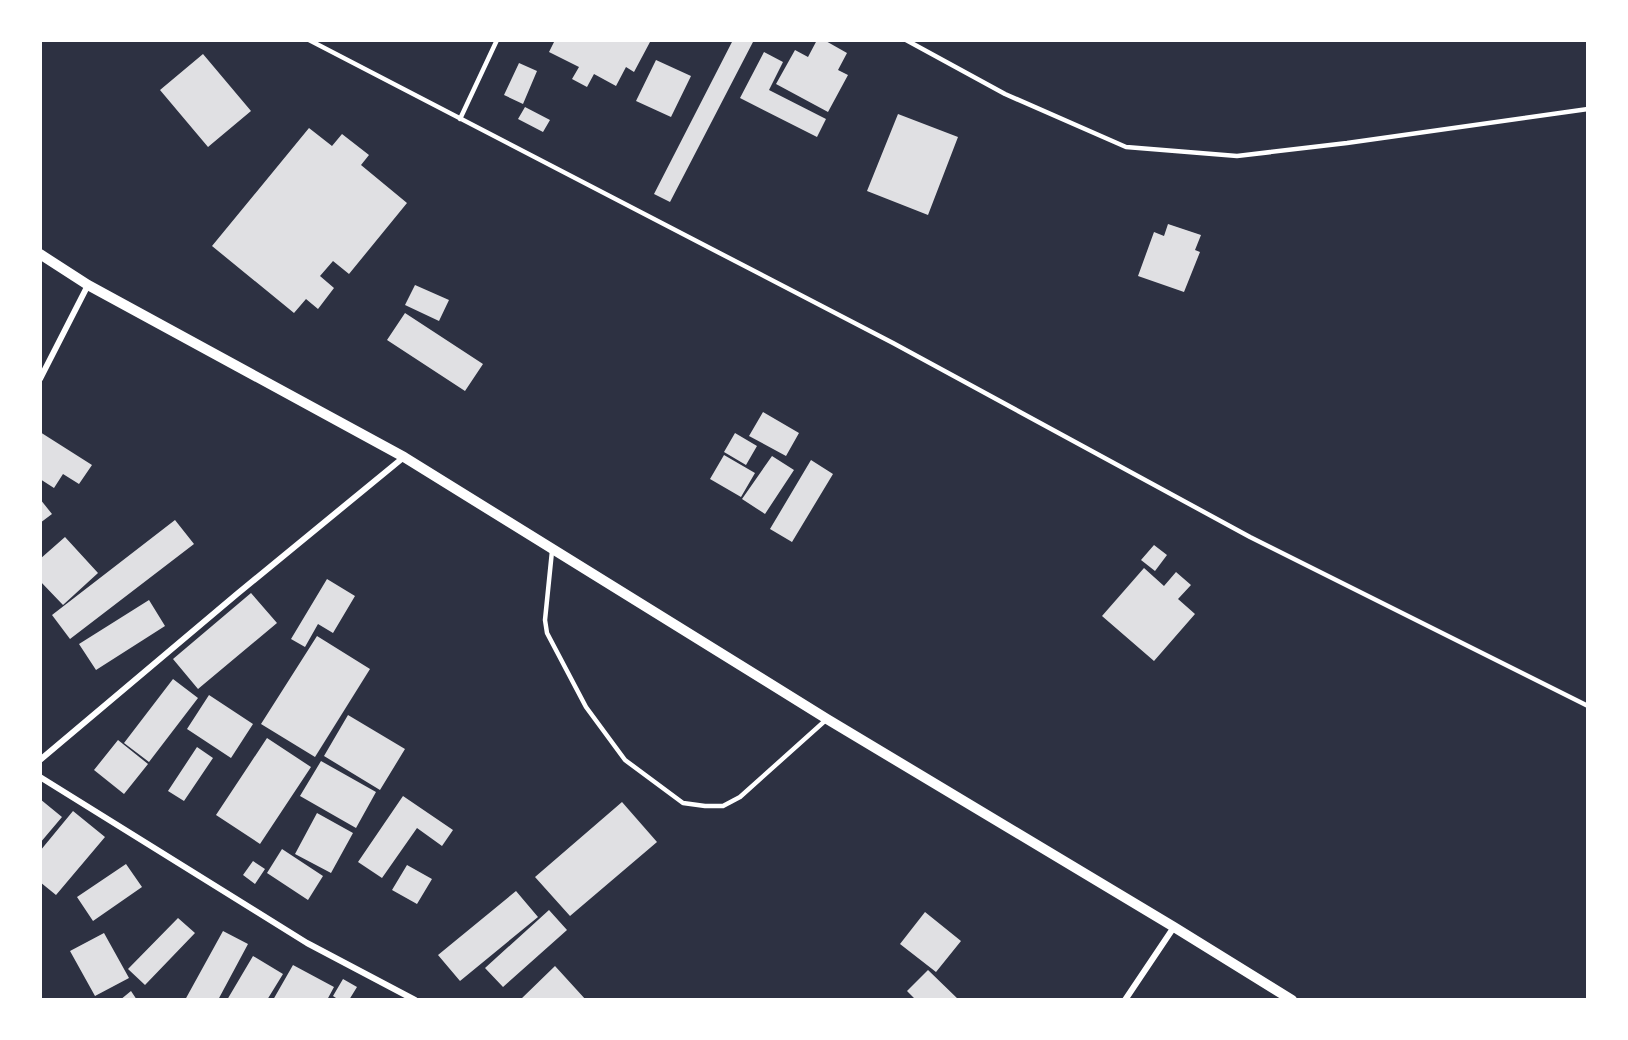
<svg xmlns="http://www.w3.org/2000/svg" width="1628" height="1040" font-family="Roboto,sans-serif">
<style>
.building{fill:#e0e0e3}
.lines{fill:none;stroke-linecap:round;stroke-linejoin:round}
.service{stroke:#fff;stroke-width:4.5}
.minor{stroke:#fff;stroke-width:6}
.tertiary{stroke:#fff;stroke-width:10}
</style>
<rect width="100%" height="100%" fill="#2d3142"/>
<path class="building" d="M555,40H647L650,42L634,72L626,67L616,86L594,74L587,87L572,79L579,67L549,52Z
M733,40H754L670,202L654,194Z
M817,40H824L847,53L838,70L848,75L828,112L776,84L795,50L808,57Z
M764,52L783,62L769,90L826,119L817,137L740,98Z
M203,54L251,111L208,147L160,90Z
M656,60L691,76L671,117L636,101Z
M519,63L537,71L523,104L504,95Z
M525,107L550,120L543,132L518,119Z
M898,114L958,137L928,215L867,191Z
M309,128L332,146L342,134L369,155L361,165L407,203L349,274L333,261L320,276L334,288L318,309L306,299L294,313L212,246Z
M1168,224L1201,235L1195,250L1200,252L1184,292L1138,276L1154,232L1164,236Z
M415,285L449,300L439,321L405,305Z
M405,313L483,364L465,391L387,340Z
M763,412L799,433L786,456L749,436Z
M40,432L92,465L79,484L63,474L54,488L40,479Z
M735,433L757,446L746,465L724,452Z
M724,455L755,473L741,497L710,479Z
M772,456L794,470L765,514L742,499Z
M811,460L833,474L792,542L770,529Z
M40,499L52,514L40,523Z
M175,520L194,544L70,639L52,615Z
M65,537L98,573L63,605L40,581V559Z
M1154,545L1167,555L1155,571L1141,560Z
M1144,568L1164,586L1176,572L1191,585L1178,599L1195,614L1154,661L1102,616Z
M327,579L355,596L333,633L318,624L305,647L291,639Z
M251,593L277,623L198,689L173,659Z
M149,600L165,626L96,670L79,644Z
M317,636L370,669L315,757L261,724Z
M173,679L198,698L149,762L124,743Z
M209,695L253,724L231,758L187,729Z
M348,715L405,749L380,790L324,756Z
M267,738L311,767L260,844L216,815Z
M118,740L148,764L124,794L94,770Z
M197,747L213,758L184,801L168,791Z
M321,761L376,792L356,828L300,796Z
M403,796L453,830L442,846L417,828L382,878L358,862Z
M40,799L62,817L40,843Z
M622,802L657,842L570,916L535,877Z
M73,811L105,837L56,895L40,882V851Z
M317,813L353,833L331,873L295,854Z
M282,849L323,876L308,900L267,873Z
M253,861L265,869L255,884L243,875Z
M126,864L142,887L93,921L77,897Z
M407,865L432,879L417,904L392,890Z
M516,891L538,917L460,981L438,955Z
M549,910L567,930L503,987L485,968Z
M925,912L961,941L936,972L900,944Z
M178,918L195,933L145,985L128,969Z
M223,931L248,944L218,1000H185Z
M104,933L129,978L95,996L70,951Z
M253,956L283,974L267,1000H227Z
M293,965L334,987L327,1000H273Z
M555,966L586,1000H520Z
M928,970L959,1000H916L907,991Z
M343,979L357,987L349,1000H339L333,996Z
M131,991L137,1000H120Z"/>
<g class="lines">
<path class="service" d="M309,40L893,343L1250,537L1588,706
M906,40L1005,94L1126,147L1237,156L1347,143L1588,109
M460,119L497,40
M552,551L545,620L547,633L586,707L625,760L683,803L705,806H723L740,797L827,719"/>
<path class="minor" d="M40,379L88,285
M40,760L237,594L404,457
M40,777L307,943L415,1000
M1125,1000L1174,927"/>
<path class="tertiary" d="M40,254L88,285L404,457L827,719L1174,927L1292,1000"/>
</g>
<rect width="1628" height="1040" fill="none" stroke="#ffffff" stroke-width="84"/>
</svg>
